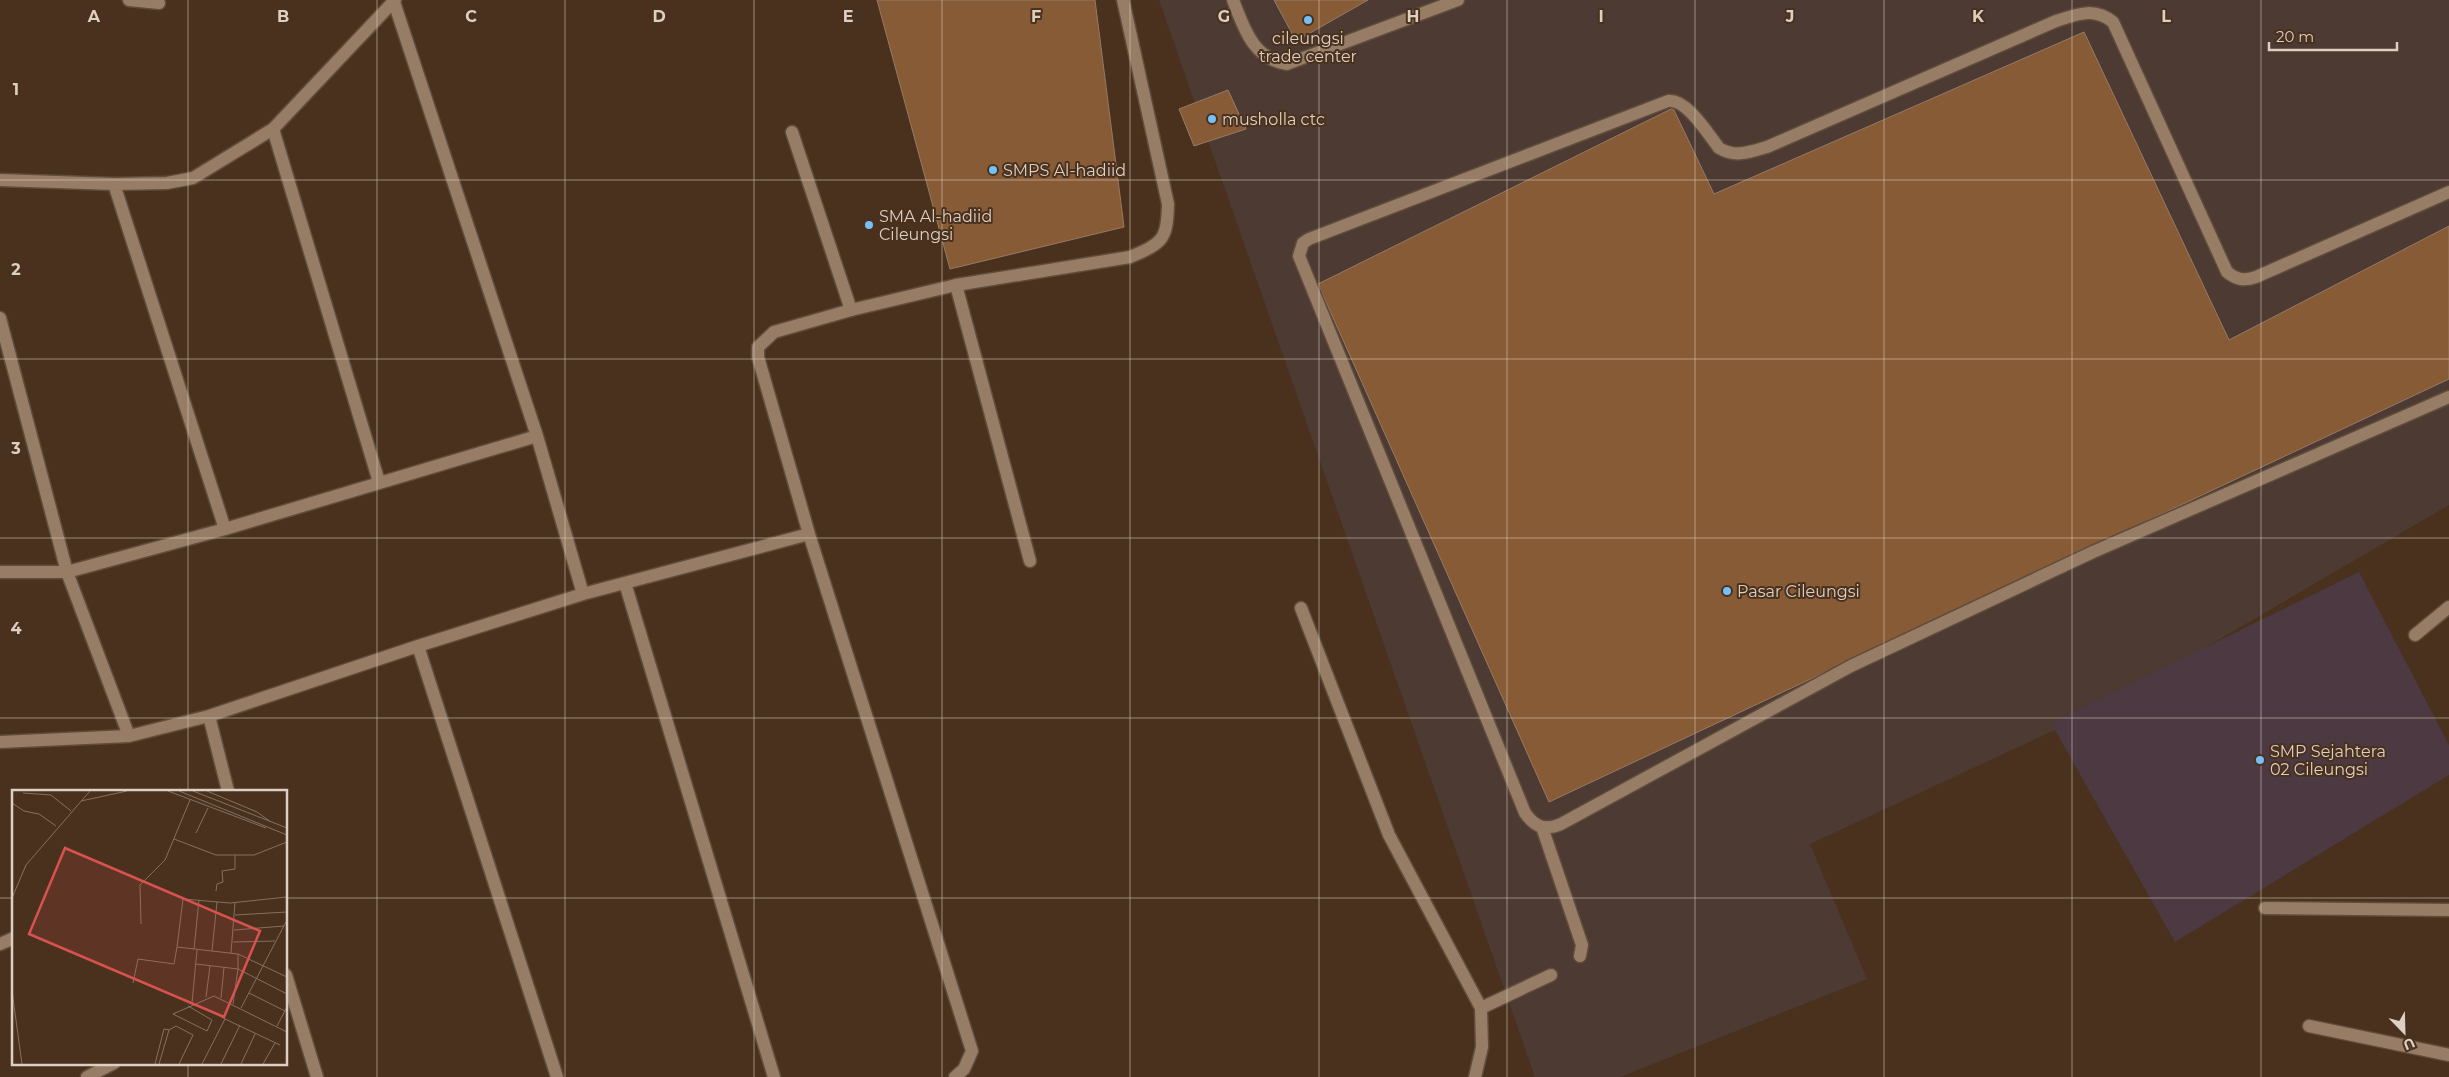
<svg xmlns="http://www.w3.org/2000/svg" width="2449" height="1077" font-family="Montserrat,sans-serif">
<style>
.commercial{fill:#4d3a32}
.education{fill:#4c3942}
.building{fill:#875b36;stroke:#967a65}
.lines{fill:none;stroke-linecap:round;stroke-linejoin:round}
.lane-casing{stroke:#5f4c3b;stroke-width:15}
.street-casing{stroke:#5f4c3b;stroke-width:15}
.lane{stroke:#977c66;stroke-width:12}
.street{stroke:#977c66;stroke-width:12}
.grid{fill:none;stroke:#decfc3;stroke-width:1;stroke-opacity:0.55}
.poi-dot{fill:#77bff7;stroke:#49311e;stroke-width:2}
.labels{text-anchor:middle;stroke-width:4;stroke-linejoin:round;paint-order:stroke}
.poi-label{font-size:16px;fill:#decfc3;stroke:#49311e;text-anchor:start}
.inset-road{fill:none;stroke:#857060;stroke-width:1}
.view{fill:#d8524f;fill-opacity:0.15;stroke:#d8524f;stroke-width:2.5}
.inset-edge{fill:none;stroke:#decfc3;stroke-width:2.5}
.grid-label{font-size:16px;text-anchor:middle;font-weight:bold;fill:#decfc3;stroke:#49311e;stroke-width:4;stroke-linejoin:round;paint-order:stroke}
</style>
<rect width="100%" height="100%" fill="#49311e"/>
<path class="commercial" d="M1159,0H2449V505L2102,708L1810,844L1867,979L1620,1077H1535Z"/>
<path class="education" d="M2359,572L2449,745V775L2175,942L2051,723Z"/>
<path class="building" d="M877,0H1095L1124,227L950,269Z
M1274,0H1368L1296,41Z
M2084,32L2229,340L2449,226V379L1549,802L1318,284L1673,108L1714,194Z
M1228,90L1246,129L1194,146L1179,109Z"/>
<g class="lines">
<defs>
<path id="lane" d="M1233,0C1244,28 1253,59 1287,64L1458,0
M792,132L851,310
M2449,192L2256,277C2244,281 2237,280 2227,272L2113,22C2094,7 2078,14 2056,21L1767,147C1750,152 1735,158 1719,148C1708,134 1686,98 1668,101L1309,239L1303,243L1299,256L1525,813C1535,827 1545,831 1561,824L1851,666L2093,552L2449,397
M956,285L1030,561
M2415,635L2449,607
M1542,827L1582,945L1580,956
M2265,908L2449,910
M1481,1008L1551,975
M2309,1026L2449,1055"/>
<path id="street" d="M129,0L159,3
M394,2L537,436L583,594
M273,129L379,482
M0,180L114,184L167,183L193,178L273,129L395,0
M114,184L225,529
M0,318L67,572H0
M809,534L758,357V347L774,332L851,310L956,285L1130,257C1163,243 1167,240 1168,204L1123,0
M625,583L774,1077
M1301,608L1389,835L1481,1008L1482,1047L1475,1077
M418,646L557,1077
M209,716L228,791
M129,736L67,572L225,529L537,436
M0,742L129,736L209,716L418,646L583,594L809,534L972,1051L964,1069L955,1077
M0,944L14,938
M286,975L317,1077
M87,1077L114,1063"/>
</defs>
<use href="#lane" class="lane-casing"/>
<use href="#street" class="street-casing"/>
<use href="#lane" class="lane"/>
<use href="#street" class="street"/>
</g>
<path class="grid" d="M188,0V791M377,0V1077M565,0V1077M754,0V1077M942,0V1077M1130,0V1077M1319,0V1077M1507,0V1077M1695,0V1077M1884,0V1077M2072,0V1077M2261,0V1077M0,180H2449M0,359H2449M0,538H2449M0,718H2449M0,898H14M286,898H2449M188,1063V1077"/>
<g class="poi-dot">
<circle cx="1308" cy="20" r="5"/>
<circle cx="1212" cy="119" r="5"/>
<circle cx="993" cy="170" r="5"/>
<circle cx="869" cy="225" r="5"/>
<circle cx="1727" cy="591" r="5"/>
<circle cx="2260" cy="760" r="5"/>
</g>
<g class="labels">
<g class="poi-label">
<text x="1308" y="44" text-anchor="middle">cileungsi<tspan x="1308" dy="18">trade center</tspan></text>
<text x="1222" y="125">musholla ctc</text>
<text x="1003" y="176">SMPS Al-hadiid</text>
<text x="879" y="222">SMA Al-hadiid<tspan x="879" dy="18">Cileungsi</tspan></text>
<text x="1737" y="597">Pasar Cileungsi</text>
<text x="2270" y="757">SMP Sejahtera<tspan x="2270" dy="18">02 Cileungsi</tspan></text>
</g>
</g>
<g transform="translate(12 790)">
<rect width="275" height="275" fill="#49311e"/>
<path class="inset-road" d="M156,1L254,38M167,1L275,45M181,1L275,38M195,1L245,22L259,32M11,3L39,5L59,21M69,11L115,1M0,13L12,21L27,24L44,36M184,43L196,18M162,49L204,65H242L275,52M204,101L205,94L211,92L210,81L223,79V65M275,107L218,113L171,109L165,157L226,164L275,187M0,108L14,75L78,1M223,125L275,122M129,134L128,95L153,70L178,10M222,140L272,136M221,152L263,151M182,159L187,110M200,161L205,112M219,163L223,112M184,174L226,179V164M121,193L126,169L162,174L165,157M0,201L10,274M237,203L273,221M194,207L198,176M209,208L212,177M180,213L185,160M221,214L226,179L275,204M229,218L275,130M199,221L213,229M161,224L202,206L275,242M161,224L195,241L200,230L176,216M265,236L275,217M143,274L152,239L157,240M147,274L157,240L164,236L181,245L167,274M190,274L213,229L268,255M209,274L228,235M229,274L243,244M251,274L263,253"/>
<path class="view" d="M53,58L248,141L212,227L17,144Z"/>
<rect width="275" height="275" class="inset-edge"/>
</g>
<g class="grid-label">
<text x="94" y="22">A</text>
<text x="283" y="22">B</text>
<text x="471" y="22">C</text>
<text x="659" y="22">D</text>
<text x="848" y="22">E</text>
<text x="1036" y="22">F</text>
<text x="1224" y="22">G</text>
<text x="1413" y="22">H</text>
<text x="1601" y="22">I</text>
<text x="1790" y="22">J</text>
<text x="1978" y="22">K</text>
<text x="2166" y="22">L</text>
<text x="16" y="95">1</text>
<text x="16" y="275">2</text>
<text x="16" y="454">3</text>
<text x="16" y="634">4</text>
</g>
<g transform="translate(2404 1032) rotate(157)" stroke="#49311e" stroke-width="4" paint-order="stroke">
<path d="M0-4L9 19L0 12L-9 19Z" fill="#decfc3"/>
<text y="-8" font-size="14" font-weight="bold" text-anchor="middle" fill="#decfc3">U</text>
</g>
<path d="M2269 42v8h128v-8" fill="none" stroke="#decfc3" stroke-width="2.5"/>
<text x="2276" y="42" font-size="15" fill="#decfc3" stroke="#49311e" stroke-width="4" paint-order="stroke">20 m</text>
</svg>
